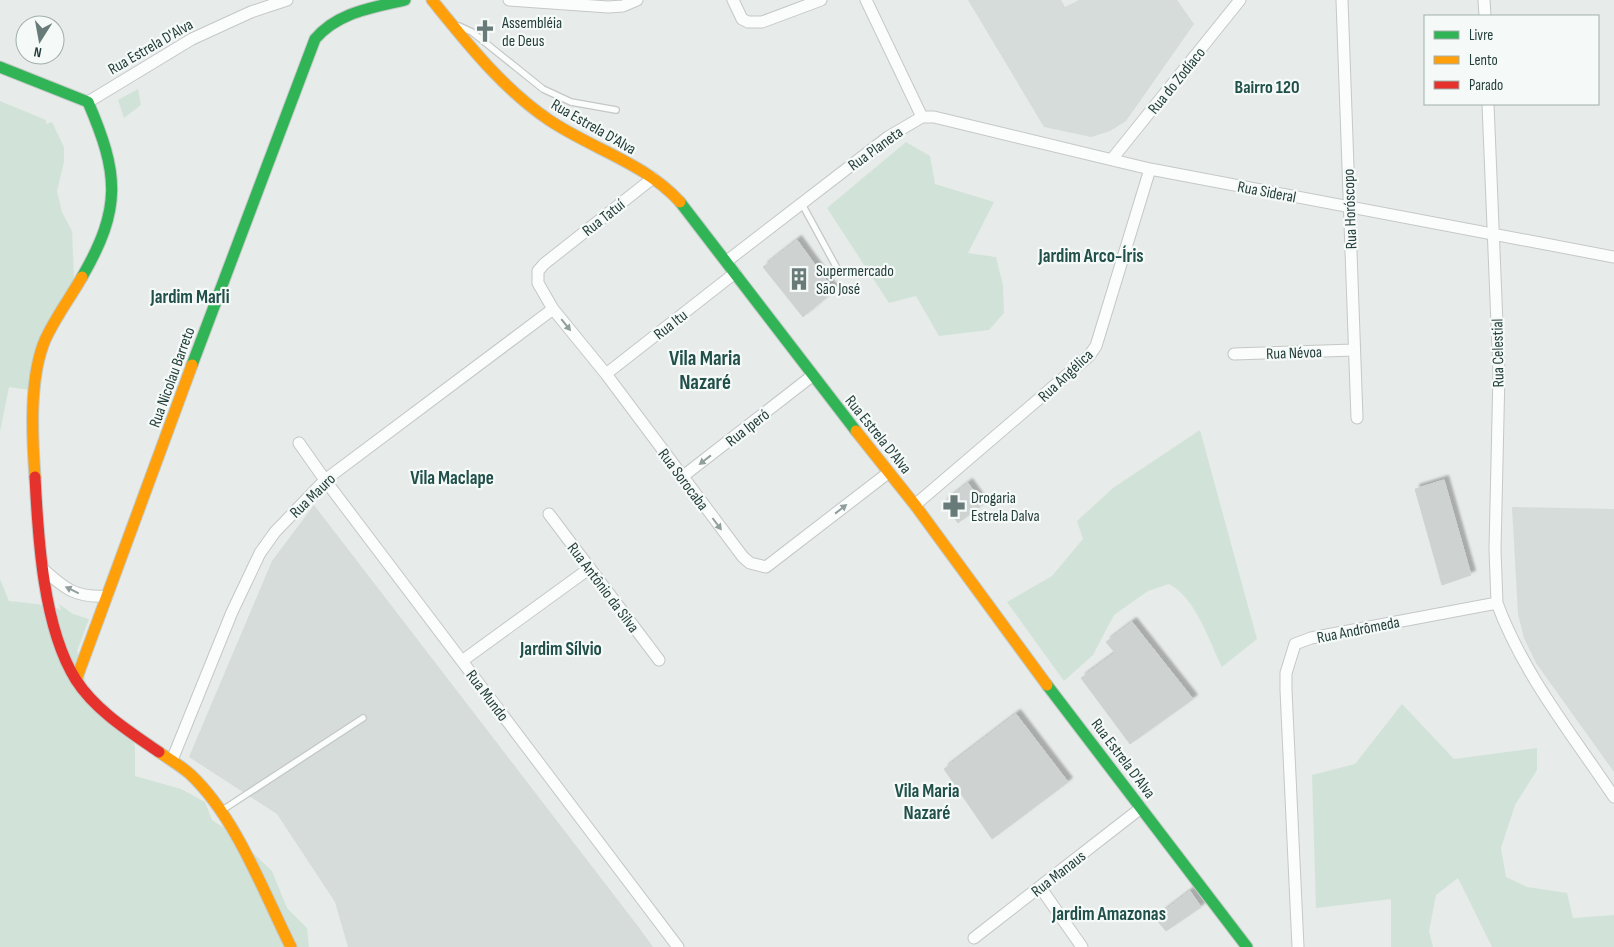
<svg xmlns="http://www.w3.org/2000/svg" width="1614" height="947" font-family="'Sofia Sans Condensed',sans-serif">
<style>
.built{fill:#d5dcda}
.green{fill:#d1e3d8}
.building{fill:#ced2d1;stroke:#cfd4d2;filter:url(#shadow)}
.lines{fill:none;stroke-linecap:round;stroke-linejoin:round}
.lane-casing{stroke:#c4c8c6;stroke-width:8}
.street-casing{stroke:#c4c8c6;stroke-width:13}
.fast-casing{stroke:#c2c9c7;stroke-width:13}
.slow-casing{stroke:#c2c9c7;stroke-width:13}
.jam-casing{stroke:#c2c9c7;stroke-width:13}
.lane{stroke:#fbfcfc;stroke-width:5.5}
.street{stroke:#fbfcfc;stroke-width:11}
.fast{stroke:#30b455;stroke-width:11}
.slow{stroke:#ff9f0a;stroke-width:11}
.jam{stroke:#e5322d;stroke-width:11}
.oneway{fill:#909e9c}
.labels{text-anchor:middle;stroke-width:4.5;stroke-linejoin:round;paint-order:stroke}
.poi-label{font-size:16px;fill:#243f3b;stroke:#f5faf8;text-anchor:start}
.street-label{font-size:16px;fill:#243f3b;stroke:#f5faf8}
.neighbourhood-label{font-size:18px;font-weight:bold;fill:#21504a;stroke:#f5faf8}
.quarter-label{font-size:19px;font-weight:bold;fill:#21504a;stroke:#f5faf8}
.district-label{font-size:21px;font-weight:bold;fill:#21504a;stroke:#f5faf8}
</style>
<defs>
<filter id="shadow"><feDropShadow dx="4.5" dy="-4.5" stdDeviation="1" flood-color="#0004"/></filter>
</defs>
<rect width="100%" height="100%" fill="#e7ebe9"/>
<path class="built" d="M968,0H1061L1065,7L1079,0H1177L1194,24L1126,121L1110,131L1091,137L1044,127Z
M314,505L637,925L653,947H348L335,902L277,814L189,757L272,561Z
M1512,507L1614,509V772L1536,663L1524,638L1518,614Z"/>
<path class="green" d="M138,89L141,105L124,118L118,100Z
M0,101L46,120V124L52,122L64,147V162L57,191L62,212L72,231L74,277L30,390L9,387L0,432Z
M906,142L930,156L935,184L994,202L968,253L996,257L1003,285L1004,313L989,330L939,336L916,296L889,303L827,208Z
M1200,430L1257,639L1222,667C1209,641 1196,598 1169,584L1148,591L1114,615L1093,655L1064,681L1007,602L1052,576L1083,539L1077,521L1113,488Z
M0,579L9,601C21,602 51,605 61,610L59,604L73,614L89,619L77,651L88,690L131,735L135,747V776L181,789L205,802L212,820L232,833L272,871L287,908L307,928L309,947H0Z
M1402,704L1454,759L1537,748V770L1515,805L1501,848L1506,877L1527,887L1567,893L1573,918L1614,915V947H1492L1458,878L1436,895L1429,931L1433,947H1391V899L1316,908L1312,775L1355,764Z"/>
<path class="building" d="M797,240L834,291L803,317L763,267Z
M1444,480L1471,575L1442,585L1415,489Z
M968,483L983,504L958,523L943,503Z
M1132,622L1193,699L1130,744L1081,678L1115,653L1106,642Z
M1016,714L1068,782L992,839L944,769Z
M1190,891L1201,907L1166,931L1155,918Z"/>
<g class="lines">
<defs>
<path id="lane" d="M459,26L472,32L543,89L571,102L616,110
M802,204L838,270
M221,811L363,718"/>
<path id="street" d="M509,0L608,7L623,6L637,0
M733,0L742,19L748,22H762L821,0
M1342,0L1357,418
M1484,0L1485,16
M88,102L192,39L251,12L287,0
M1488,104L1499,373L1495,550L1497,603
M922,117H934L1150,169L1614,257
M1112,159L1240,0
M653,178L544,264L538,271V283L553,309L606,374L743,557L750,563L766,567L888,473
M727,261L888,137L922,117L866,0
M1234,354L1354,350
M606,374L735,273
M299,443L325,480L678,947
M682,477L812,376
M915,505L1089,356L1096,346L1150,169
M549,514L659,660
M43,569C65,589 76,598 107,596
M462,661L590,568
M172,760L232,612L260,553L275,532L325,480L553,309
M1040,887L1082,947
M974,938L1141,808
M1298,947L1286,690V673L1295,644L1311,638L1497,603C1523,674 1572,734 1614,797"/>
<path id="fast" d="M0,67L88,102C119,174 122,208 82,277
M680,202L856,431
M192,365L315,39C338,12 372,8 405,0
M1047,685L1247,947"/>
<path id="slow" d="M432,0C467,43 502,88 549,120C592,149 645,163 680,202
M856,431L915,505L1047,685
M35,477C32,436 29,378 45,340C55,318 70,298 82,277
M76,680L192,365
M159,752C169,759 181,766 190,774C236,817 263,891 291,947"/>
<path id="jam" d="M35,477C38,537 43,628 76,680C95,710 130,732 159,752"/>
</defs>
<use href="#lane" class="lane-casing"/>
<use href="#street" class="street-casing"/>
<use href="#fast" class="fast-casing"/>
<use href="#slow" class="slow-casing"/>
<use href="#jam" class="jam-casing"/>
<use href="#lane" class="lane"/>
<use href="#street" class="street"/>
<use href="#fast" class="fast"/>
<use href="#slow" class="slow"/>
<use href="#jam" class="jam"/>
</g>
<defs><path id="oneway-solid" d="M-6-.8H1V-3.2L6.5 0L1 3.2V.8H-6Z" transform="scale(1.25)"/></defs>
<g class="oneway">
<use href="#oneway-solid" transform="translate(566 325) rotate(51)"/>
<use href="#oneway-solid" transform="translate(705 460) rotate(142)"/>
<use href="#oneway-solid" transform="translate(841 509) rotate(-38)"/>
<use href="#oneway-solid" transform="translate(717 524) rotate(53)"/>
<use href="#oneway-solid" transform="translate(72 590) rotate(-154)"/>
</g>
<defs>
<symbol id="church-bare" viewBox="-9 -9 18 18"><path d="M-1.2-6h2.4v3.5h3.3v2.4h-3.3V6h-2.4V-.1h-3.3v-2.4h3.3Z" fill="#687b78" stroke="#f5faf8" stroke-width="2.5" paint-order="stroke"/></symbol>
<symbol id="building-bare" viewBox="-9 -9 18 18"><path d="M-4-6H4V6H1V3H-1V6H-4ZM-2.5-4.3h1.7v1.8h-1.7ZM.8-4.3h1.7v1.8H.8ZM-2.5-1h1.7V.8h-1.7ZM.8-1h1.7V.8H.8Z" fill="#687b78" stroke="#f5faf8" stroke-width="2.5" paint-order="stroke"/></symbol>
<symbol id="pharmacy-bare" viewBox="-9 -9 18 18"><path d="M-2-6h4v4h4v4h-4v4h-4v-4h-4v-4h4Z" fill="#687b78" stroke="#f5faf8" stroke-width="2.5" paint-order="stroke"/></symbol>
</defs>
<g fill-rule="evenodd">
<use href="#church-bare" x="469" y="15" width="32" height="32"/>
<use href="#building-bare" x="783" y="263" width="32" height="32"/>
<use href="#pharmacy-bare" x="938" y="490" width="32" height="32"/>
</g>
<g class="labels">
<g class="poi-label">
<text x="502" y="28">Assembléia<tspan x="502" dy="18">de Deus</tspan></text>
<text x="816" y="276">Supermercado<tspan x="816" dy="18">São José</tspan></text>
<text x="971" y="503">Drogaria<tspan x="971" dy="18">Estrela Dalva</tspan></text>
</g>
<g class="street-label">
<text transform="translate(150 46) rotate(-30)" y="6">Rua Estrela D'Alva</text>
<text transform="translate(1176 80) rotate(-51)" y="6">Rua do Zodíaco</text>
<text transform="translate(594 126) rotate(30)" y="6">Rua Estrela D'Alva</text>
<text transform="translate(875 148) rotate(-36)" y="6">Rua Planeta</text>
<text transform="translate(1267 191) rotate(11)" y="6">Rua Sideral</text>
<text transform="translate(1349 209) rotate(-92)" y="6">Rua Horóscopo</text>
<text transform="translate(603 217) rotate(-38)" y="6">Rua Tatuí</text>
<text transform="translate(670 324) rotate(-38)" y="6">Rua Itu</text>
<text transform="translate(1294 352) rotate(-2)" y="6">Rua Névoa</text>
<text transform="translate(1497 353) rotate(-91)" y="6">Rua Celestial</text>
<text transform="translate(1065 375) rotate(-43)" y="6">Rua Angélica</text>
<text transform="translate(171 377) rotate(-70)" y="6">Rua Nicolau Barreto</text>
<text transform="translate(747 427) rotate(-38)" y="6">Rua Iperó</text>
<text transform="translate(879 434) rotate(51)" y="6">Rua Estrela D'Alva</text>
<text transform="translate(684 479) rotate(53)" y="6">Rua Sorocaba</text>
<text transform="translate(312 495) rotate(-44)" y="6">Rua Mauro</text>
<text transform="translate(604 587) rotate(53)" y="6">Rua Antônio da Silva</text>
<text transform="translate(1358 629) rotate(-11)" y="6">Rua Andrômeda</text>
<text transform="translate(488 695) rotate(53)" y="6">Rua Mundo</text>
<text transform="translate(1124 758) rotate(53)" y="6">Rua Estrela D'Alva</text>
<text transform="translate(1058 873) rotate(-38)" y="6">Rua Manaus</text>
</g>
<g class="neighbourhood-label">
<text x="1267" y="93">Bairro 120</text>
</g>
<g class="quarter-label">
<text x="1091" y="262">Jardim Arco-Íris</text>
<text x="190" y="303">Jardim Marli</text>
<text x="452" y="484">Vila Maclape</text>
<text x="561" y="655">Jardim Sílvio</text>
<text x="927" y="797">Vila Maria<tspan x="927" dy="22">Nazaré</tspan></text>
<text x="1109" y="920">Jardim Amazonas</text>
</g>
<g class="district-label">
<text x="705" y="365">Vila Maria<tspan x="705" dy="24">Nazaré</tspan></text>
</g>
</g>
<rect x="1424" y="15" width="175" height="90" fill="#f5faf8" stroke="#a1afac"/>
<rect x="1434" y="31" width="25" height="8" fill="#30b455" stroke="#a1afac"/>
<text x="1469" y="40" font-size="15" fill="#243f3b">Livre</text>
<rect x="1434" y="56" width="25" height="8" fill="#ff9f0a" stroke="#a1afac"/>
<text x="1469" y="65" font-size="15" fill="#243f3b">Lento</text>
<rect x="1434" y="81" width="25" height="8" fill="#e5322d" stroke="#a1afac"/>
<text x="1469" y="90" font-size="15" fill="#243f3b">Parado</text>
<g transform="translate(40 40) rotate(191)"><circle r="24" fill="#f5faf8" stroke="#a1afac"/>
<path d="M0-4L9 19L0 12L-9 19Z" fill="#687b78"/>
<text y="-8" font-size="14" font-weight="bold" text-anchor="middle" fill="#243f3b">N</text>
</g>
</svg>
